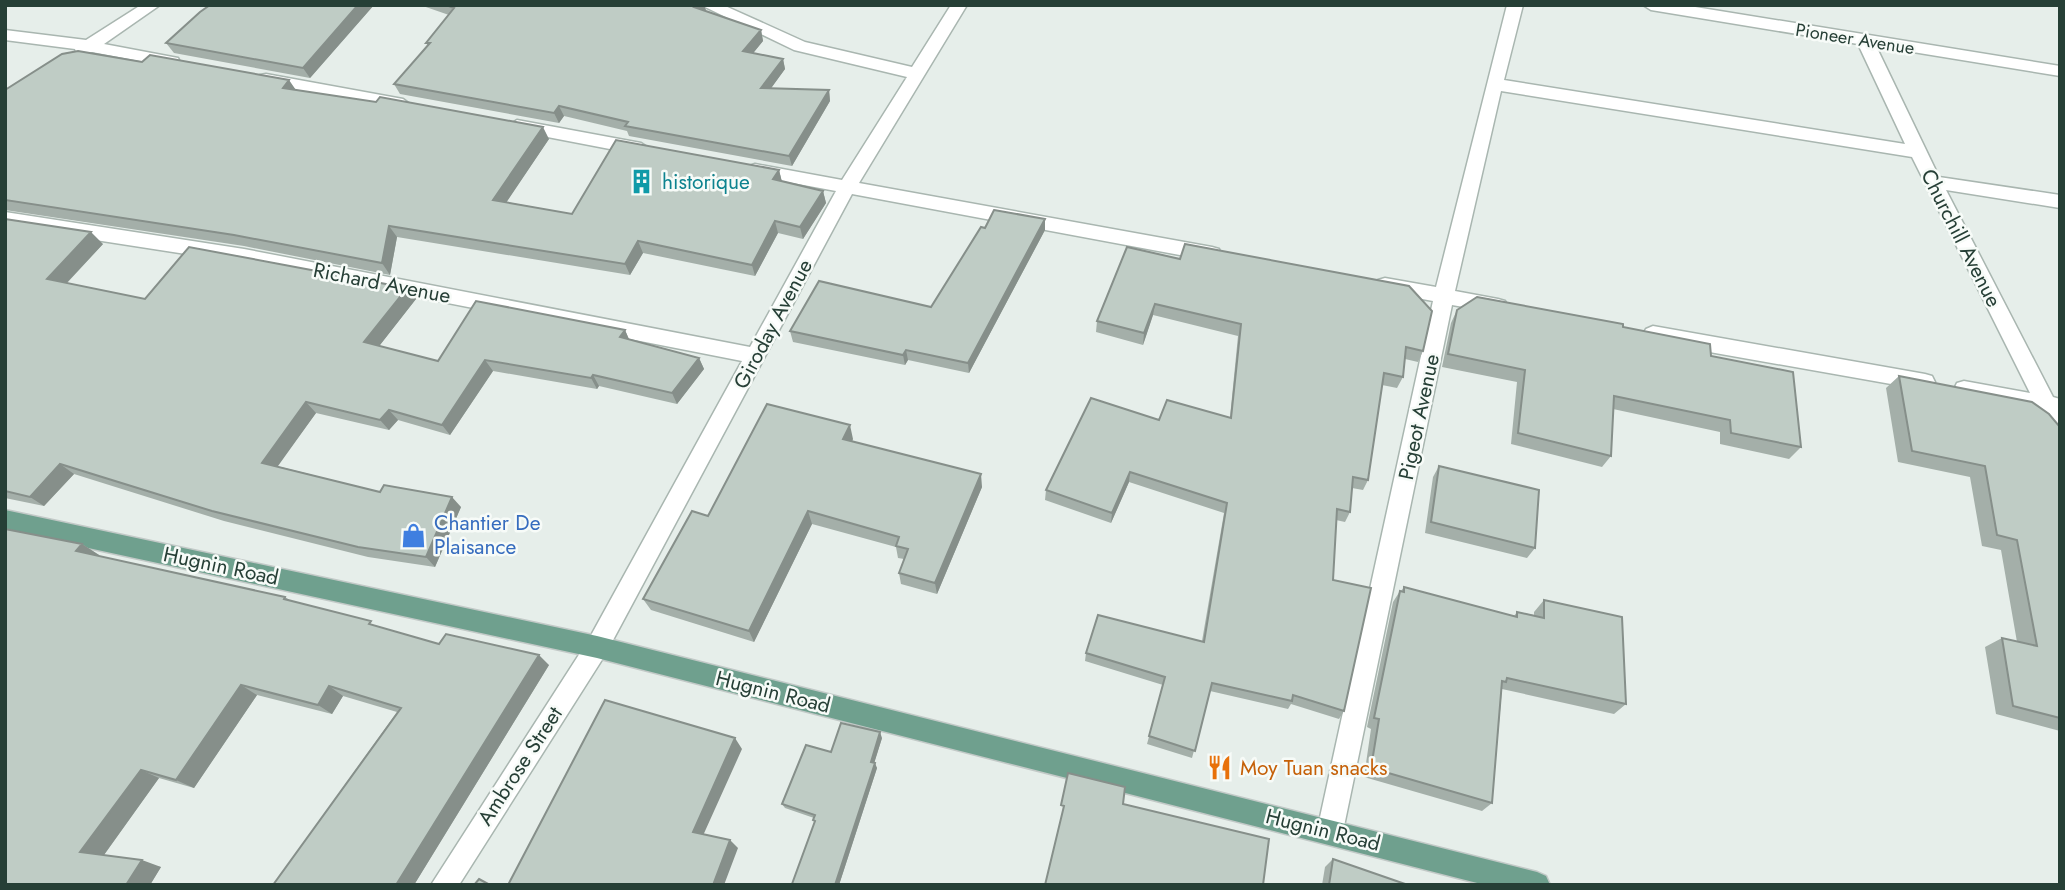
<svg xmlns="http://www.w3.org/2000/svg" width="2065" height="890" font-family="Jost,sans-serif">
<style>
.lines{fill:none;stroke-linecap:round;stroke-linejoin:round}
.minor-casing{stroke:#a9b6b0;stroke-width:3}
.major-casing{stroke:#c2c9c7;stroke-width:3}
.minor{fill:#fff;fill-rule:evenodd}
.major{fill:#6fa08e;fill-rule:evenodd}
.wall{fill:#a4afa9}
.shaded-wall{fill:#868f8a}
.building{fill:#bfccc5;stroke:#868f8a;stroke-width:2}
.labels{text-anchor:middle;stroke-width:5;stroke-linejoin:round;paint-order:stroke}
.far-street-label{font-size:18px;fill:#263f36;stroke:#f7fbf8}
.culture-label{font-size:21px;fill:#0d838f;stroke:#f7fbf8;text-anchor:start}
.street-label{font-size:21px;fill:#263f36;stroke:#f7fbf8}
.shop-label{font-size:21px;fill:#366cbe;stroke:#f7fbf8;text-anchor:start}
.food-label{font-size:21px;fill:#c56008;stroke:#f7fbf8;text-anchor:start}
</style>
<rect width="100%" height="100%" fill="#e6eeea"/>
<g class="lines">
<defs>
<path id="minor" d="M141,5H160L104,44L178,58L180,62L178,66L172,67L92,52L83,55L77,54L75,49L5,40V30L86,40Z
M701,5H723L805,42L912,67L951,5H967L859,183L1212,247L1219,249L1221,254L1219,259L1212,261L852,194L605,655L459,885H431L589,639L742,361L244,263L5,226V212L244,249L750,347L836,191L755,176L749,174L746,170L749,166L755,164L842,180L907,77L794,50Z
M1507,5H1523L1504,80L1905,144L1858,44L1651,10L1643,5H1683L2060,66V76L1876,46L1939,177L2060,195V208L1946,190L2053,397L2060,399V441L2053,438L2039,412L1957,395L1954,389L1957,383L1964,381L2030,393L1912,157L1501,91L1455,291L1498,299L1505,301L1508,306L1505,311L1498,313L1452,305L1343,831L1339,840L1330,844L1321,840L1317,831L1433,301L1385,292L1378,290L1375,285L1378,280L1385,278L1436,287Z
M266,74L403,99L411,105L403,111L260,83L258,79L260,75Z
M517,120L641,143L650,149L641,155L511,130L508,126Z
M1653,326L1925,374L1932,376L1935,382L1932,388L1925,390L1653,342L1646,339L1643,334L1646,329Z"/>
<path id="major" d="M5,510L597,636L1537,872L1546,876L1550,885H1485L597,658L5,530Z"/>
</defs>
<use href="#minor" class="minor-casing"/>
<use href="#major" class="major-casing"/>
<use href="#minor" class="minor"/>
<use href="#major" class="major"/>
</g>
<path class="wall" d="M374,5L310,78L174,53L166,43Z
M420,5H704L705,11L761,30L763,41L753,53L783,59L785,69L771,88L829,90L830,101L792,166L629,136L627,131L564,116L559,123L400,94L394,84L428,46L426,43L449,15Z
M5,90H296L549,139L506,202L572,214L779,170L782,182L823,191L826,203L803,239L778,233L755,276L643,253L630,275L397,237L390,275L244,246L5,210Z
M5,219L103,244L67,283L145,299L407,288L416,299L379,346L438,361L625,330L629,339L699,358L704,369L677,404L599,386L597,389L493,371L450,435L398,420L389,430L316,413L277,466L380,492L461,507L435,567L368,557L224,521L74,474L44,506L5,498Z
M1045,230L969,373L908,360L905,365L793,342L790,331L931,307Z
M1127,247L1423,351L1418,362L1405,359L1403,377L1397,388L1382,385L1368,480L1363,490L1352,488L1350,512L1345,522L1336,520L1333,580L1344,711L1339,719L1291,704L1288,709L1210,691L1192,758L1147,744L1163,685L1085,661L1086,653L1202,641L1224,513L1129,482L1111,523L1045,500L1046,490L1159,420L1230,417L1238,336L1153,315L1143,345L1096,332L1097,321Z
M1457,310L1623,327L1711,356L1801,447L1789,459L1720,444V432L1613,409L1611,456L1602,467L1511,444L1517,382L1442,367L1451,323Z
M1899,376L2060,427V731L1996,714L1985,647L2002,638L2017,642L2001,550L1982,546L1970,477L1898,462L1886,388Z
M853,439L852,441L982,487L937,594L901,584L899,573L904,559L898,558L896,547L812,524L754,642L651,610L643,599L708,516Z
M1439,466L1535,548L1527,558L1425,533L1433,477Z
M82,544L99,555L98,556L285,597L291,601L439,644L549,665L414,885H273L397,712L343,696L332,714L257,695L194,788L159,778L104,855L161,867L150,885H5Z
M1404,587L1514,616L1517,612L1534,615V612L1544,600L1626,704L1614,714L1502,689L1492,803L1482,811L1364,777L1371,729L1367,727L1393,602L1400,591H1401Z
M882,738L874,763L877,768L839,885H792V884L815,823L813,820L814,818L785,808L782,804L831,752Z
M1333,859L1408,885H1322L1325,867Z"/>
<path class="shaded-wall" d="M358,5H374L310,78L303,68Z
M696,5H704L706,10L697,17L694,7Z
M761,30L763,41L746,62L743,51Z
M783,59L785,69L764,98L761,88Z
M289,80L298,93L283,88Z
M829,90L830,101L792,166L789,156Z
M559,106L564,116L559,123L554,113Z
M543,127L549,139L500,212L493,200Z
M779,170L782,182L773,179Z
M823,191L826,203L803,239L800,227Z
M1045,219V230L969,373L968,363Z
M775,221L778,233L755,276L752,265Z
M389,226L397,237L390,275L382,263Z
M91,232L103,244L60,290L47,279Z
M638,241L643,253L630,275L625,264Z
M407,288L416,299L373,354L364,342Z
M1155,304L1153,315L1143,345L1144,333Z
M625,330L630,342L620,337Z
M906,350L908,360L905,365L903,355Z
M699,358L704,369L677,404L672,393Z
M485,360L493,371L450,435L442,425Z
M593,375L599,386L597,389L591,378Z
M306,402L316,413L273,473L262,463Z
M389,410L398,420L389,430L380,420Z
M850,425L853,439L847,452L843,439Z
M60,464L74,474L44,506L30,497Z
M1130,472L1129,482L1111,523L1112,513Z
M981,474L982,487L937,594L935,583Z
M452,497L461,507L435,567L426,557Z
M808,511L812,524L754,642L749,631Z
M82,544L99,555L93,563L76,551Z
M539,655L549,665L414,885H396Z
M241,685L257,695L194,788L176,780Z
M329,686L343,696L332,714L318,705Z
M880,732L882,738L873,767L871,762Z
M735,738L742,749L701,840L693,832Z
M875,763L877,768L839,885H835Z
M141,770L159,778L101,859L80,852Z
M730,840L738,848L724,885H713Z
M142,860L161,867L150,885H126Z"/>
<path class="building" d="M210,5H358L303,68L166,43L200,12Z
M446,5H696L694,7L761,30L743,51L783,59L761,88L829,90L789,156L625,126L628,122L559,106L554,113L394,84L430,43H426L454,8Z
M78,51L142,62L150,55L289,80L283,88L376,102L380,97L543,127L493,200L572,214L616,140L779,170L773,179L823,191L800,227L775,221L752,265L638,241L625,264L389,226L382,263L234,235L5,200V90L62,54Z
M994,210L1045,219L968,363L906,350L903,355L790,331L819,281L931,307L981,227L985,228Z
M5,219L91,232L47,279L145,299L189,247L407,288L364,342L438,361L476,301L625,330L620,337L699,358L672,393L593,375L591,378L485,360L442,425L389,410L380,420L306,402L262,463L380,492L384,485L452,497L426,557L358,547L212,511L60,464L30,497L5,491Z
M1185,244L1409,286L1432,311L1423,351L1406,347L1403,377L1384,373L1368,480L1353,477L1350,512L1337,509L1333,580L1371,588L1344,711L1293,695L1292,701L1212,683L1195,751L1149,736L1165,677L1086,653L1098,615L1204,642L1227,503L1130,472L1112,513L1046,490L1091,398L1159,420L1167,400L1231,418L1241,324L1155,304L1144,333L1097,321L1127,247L1180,259Z
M1477,297L1623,324V327L1710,344L1711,356L1793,372L1801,447L1731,433L1730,420L1614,396L1611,456L1518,433L1525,370L1448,354L1457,310Z
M1899,376L2032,402L2049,414L2060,427V718L2013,706L2002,638L2037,646L2017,540L1997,535L1985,466L1912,451Z
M767,404L850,425L843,439L981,474L935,583L899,573L908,549L896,546L899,537L808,511L749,631L643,599L692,511L708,516Z
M1439,466L1539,490L1535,548L1431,522Z
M5,529L82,544L76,551L285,597L284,599L371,621L369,624L439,644L446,634L539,655L396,885H273L401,708L329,686L318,705L241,685L176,780L141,770L80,852L142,860L126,885H5Z
M1404,587L1517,617V612L1544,618V600L1622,617L1626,704L1507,678L1506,682L1502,681L1492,803L1371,768L1379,719L1374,718L1400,591L1404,592Z
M605,700L735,738L693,832L730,840L713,885H508Z
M841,723L880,732L871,762L875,763L835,885L792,884L815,821L813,820L815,815L782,804L806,745L831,752Z
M1068,773L1125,787L1123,804L1269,839L1263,885H1045L1064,806L1061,805Z
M1333,859L1408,885H1329Z
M479,879L490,885H474Z"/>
<defs>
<symbol id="building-bare" viewBox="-9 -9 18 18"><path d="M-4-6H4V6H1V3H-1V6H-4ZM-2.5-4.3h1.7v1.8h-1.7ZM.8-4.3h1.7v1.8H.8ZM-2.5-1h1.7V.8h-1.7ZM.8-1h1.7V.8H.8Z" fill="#0f9aa8" stroke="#f7fbf8" stroke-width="2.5" paint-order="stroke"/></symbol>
<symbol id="shop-bare" viewBox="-9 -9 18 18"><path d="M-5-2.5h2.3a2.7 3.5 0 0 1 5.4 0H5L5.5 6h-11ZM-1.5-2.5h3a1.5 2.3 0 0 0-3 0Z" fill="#3f7fe0" stroke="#f7fbf8" stroke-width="2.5" paint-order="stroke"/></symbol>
<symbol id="restaurant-bare" viewBox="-9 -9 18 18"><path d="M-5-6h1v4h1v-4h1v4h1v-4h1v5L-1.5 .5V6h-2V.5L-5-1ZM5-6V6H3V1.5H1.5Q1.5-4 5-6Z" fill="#e8710a" stroke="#f7fbf8" stroke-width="2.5" paint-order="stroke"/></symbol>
</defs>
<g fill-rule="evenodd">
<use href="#building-bare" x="624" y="164" width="35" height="35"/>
<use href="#shop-bare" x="396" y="518" width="35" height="35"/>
<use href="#restaurant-bare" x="1202" y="750" width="35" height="35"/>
</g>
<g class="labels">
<g class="far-street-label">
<text transform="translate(1855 39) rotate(9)" y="6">Pioneer Avenue</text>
</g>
<g class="culture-label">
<text x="662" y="189">historique</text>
</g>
<g class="street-label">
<text transform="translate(1961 238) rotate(63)" y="7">Churchill Avenue</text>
<text transform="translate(382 283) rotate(11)" y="7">Richard Avenue</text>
<text transform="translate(773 324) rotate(-62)" y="7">Giroday Avenue</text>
<text transform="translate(1419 417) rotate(-78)" y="7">Pigeot Avenue</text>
<text transform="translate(221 566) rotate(12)" y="7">Hugnin Road</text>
<text transform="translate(773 692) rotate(14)" y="7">Hugnin Road</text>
<text transform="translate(520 766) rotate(-57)" y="7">Ambrose Street</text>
<text transform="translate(1323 830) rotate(14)" y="7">Hugnin Road</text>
</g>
<g class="shop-label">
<text x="434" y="530">Chantier De<tspan x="434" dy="24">Plaisance</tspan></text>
</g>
<g class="food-label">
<text x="1240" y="775">Moy Tuan snacks</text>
</g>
</g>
<rect width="2065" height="890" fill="none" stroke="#263f36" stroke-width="14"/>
</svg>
